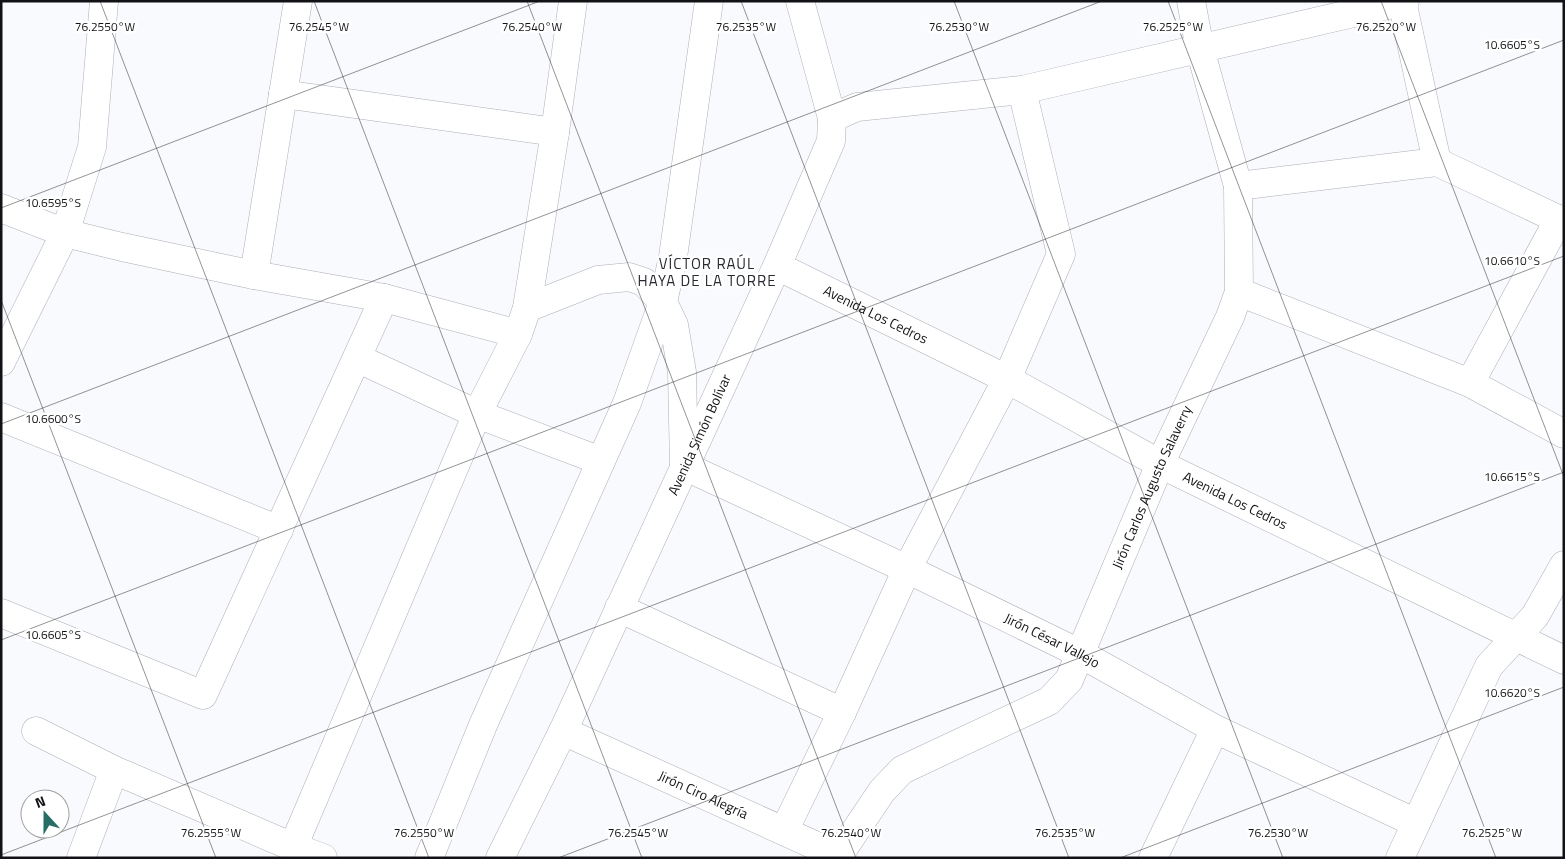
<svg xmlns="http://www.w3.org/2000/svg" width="1565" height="859" font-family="'Titillium Web',sans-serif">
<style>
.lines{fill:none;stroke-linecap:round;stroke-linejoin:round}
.minor-casing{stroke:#abafb7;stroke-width:29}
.minor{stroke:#fff;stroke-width:28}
.ticks{fill:none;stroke:#111215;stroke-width:1;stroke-opacity:0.45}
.labels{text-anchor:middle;stroke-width:5;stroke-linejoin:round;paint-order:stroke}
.street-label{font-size:14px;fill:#111215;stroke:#fff}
.neighbourhood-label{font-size:15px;letter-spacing:1px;fill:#282a31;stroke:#fff}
.ticks-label{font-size:12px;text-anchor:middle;fill:#111215;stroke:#fff;stroke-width:5;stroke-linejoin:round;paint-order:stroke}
</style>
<rect width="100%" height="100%" fill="#f8fafd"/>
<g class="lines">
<defs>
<g id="minor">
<path id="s1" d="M709,1L673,257L663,302L674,325L682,372L684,466L907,569L1081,654L1215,729L1416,823"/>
<path d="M1402,1L1437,162"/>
<path d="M283,94L555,132"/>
<path d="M832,118L857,107L1022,90L1405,1"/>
<path d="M1238,186L1437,162L1564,222"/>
<path d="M1,208L65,233L122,247L254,275L384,298L518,334"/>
<path id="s2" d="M777,266L1007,379L1160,464L1564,660"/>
<path d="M254,275L298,1"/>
<path d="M1239,292L1470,383L1564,434"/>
<path d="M357,358L477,414L601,461"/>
<path d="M1,362L65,233L92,147L104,1"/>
<path d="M1470,383L1559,219"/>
<path d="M1,417L279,530"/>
<path d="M619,608L842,712"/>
<path d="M1,613L203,695L384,298"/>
<path d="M36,731L114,770L293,847L323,858"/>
<path id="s3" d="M563,731L843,858"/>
<path d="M784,831L842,712L907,569L1007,379L1061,254L1022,90"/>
<path d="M293,847L477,414L518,334L527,308L555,132L573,1"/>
<path d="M81,858L114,770"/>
<path d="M429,858L483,725L627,403L663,302L644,282L629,277L598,280L527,308"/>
<path id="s4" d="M500,858L563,731L777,266L831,141L832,118L800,1"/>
<path id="s5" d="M837,858L882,791L902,770L1049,701L1069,680L1160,464L1230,317L1239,292L1238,186L1200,49L1191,1"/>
<path d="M1153,858L1215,729"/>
<path d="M1400,858L1489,666L1535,616L1564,565"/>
</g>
</defs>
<use href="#minor" class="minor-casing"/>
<use href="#minor" class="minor"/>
</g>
<path class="ticks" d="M100,1L429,858M314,1L642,858M527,1L856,858M741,1L1069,858M954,1L1283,858M1168,1L1496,858M1381,1L1564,477M1,208L540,1M1,300L216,858M1,424L1102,1M1,640L1564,40M1,855L1564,256M1,856L2,858M558,858L1564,472M1120,858L1564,687"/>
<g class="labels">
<g class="street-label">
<text dy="5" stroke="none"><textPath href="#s2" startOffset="110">Avenida Los Cedros</textPath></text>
<text dy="5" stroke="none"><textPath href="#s4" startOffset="468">Avenida Simón Bolívar</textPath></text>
<text dy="5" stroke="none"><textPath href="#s5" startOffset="511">Jirón Carlos Augusto Salaverry</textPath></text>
<text dy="5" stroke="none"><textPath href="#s2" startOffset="515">Avenida Los Cedros</textPath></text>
<text dy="5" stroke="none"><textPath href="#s1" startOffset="879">Jirón César Vallejo</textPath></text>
<text dy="5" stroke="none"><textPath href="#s3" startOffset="154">Jirón Ciro Alegría</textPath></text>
</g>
<g class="neighbourhood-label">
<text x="707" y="269">VÍCTOR RAÚL<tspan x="707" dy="17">HAYA DE LA TORRE</tspan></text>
</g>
</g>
<g class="ticks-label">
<text x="105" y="31">76.2550°W</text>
<text x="319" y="31">76.2545°W</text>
<text x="532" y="31">76.2540°W</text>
<text x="746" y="31">76.2535°W</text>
<text x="959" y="31">76.2530°W</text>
<text x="1173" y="31">76.2525°W</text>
<text x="1386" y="31">76.2520°W</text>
<text x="1512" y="49">10.6605°S</text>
<text x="53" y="207">10.6595°S</text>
<text x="1512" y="265">10.6610°S</text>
<text x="53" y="423">10.6600°S</text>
<text x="1512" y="481">10.6615°S</text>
<text x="53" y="639">10.6605°S</text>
<text x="1512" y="697">10.6620°S</text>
<text x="211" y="837">76.2555°W</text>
<text x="424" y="837">76.2550°W</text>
<text x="638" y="837">76.2545°W</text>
<text x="851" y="837">76.2540°W</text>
<text x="1065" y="837">76.2535°W</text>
<text x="1278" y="837">76.2530°W</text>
<text x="1492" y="837">76.2525°W</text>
</g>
<rect width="1565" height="859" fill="none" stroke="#111215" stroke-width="5"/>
<g transform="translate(45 814) rotate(339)"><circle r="24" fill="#ffffff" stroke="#a0a0a1"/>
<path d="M0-4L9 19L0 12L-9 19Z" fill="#256d65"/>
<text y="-8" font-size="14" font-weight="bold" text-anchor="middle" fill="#111215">N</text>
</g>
</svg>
